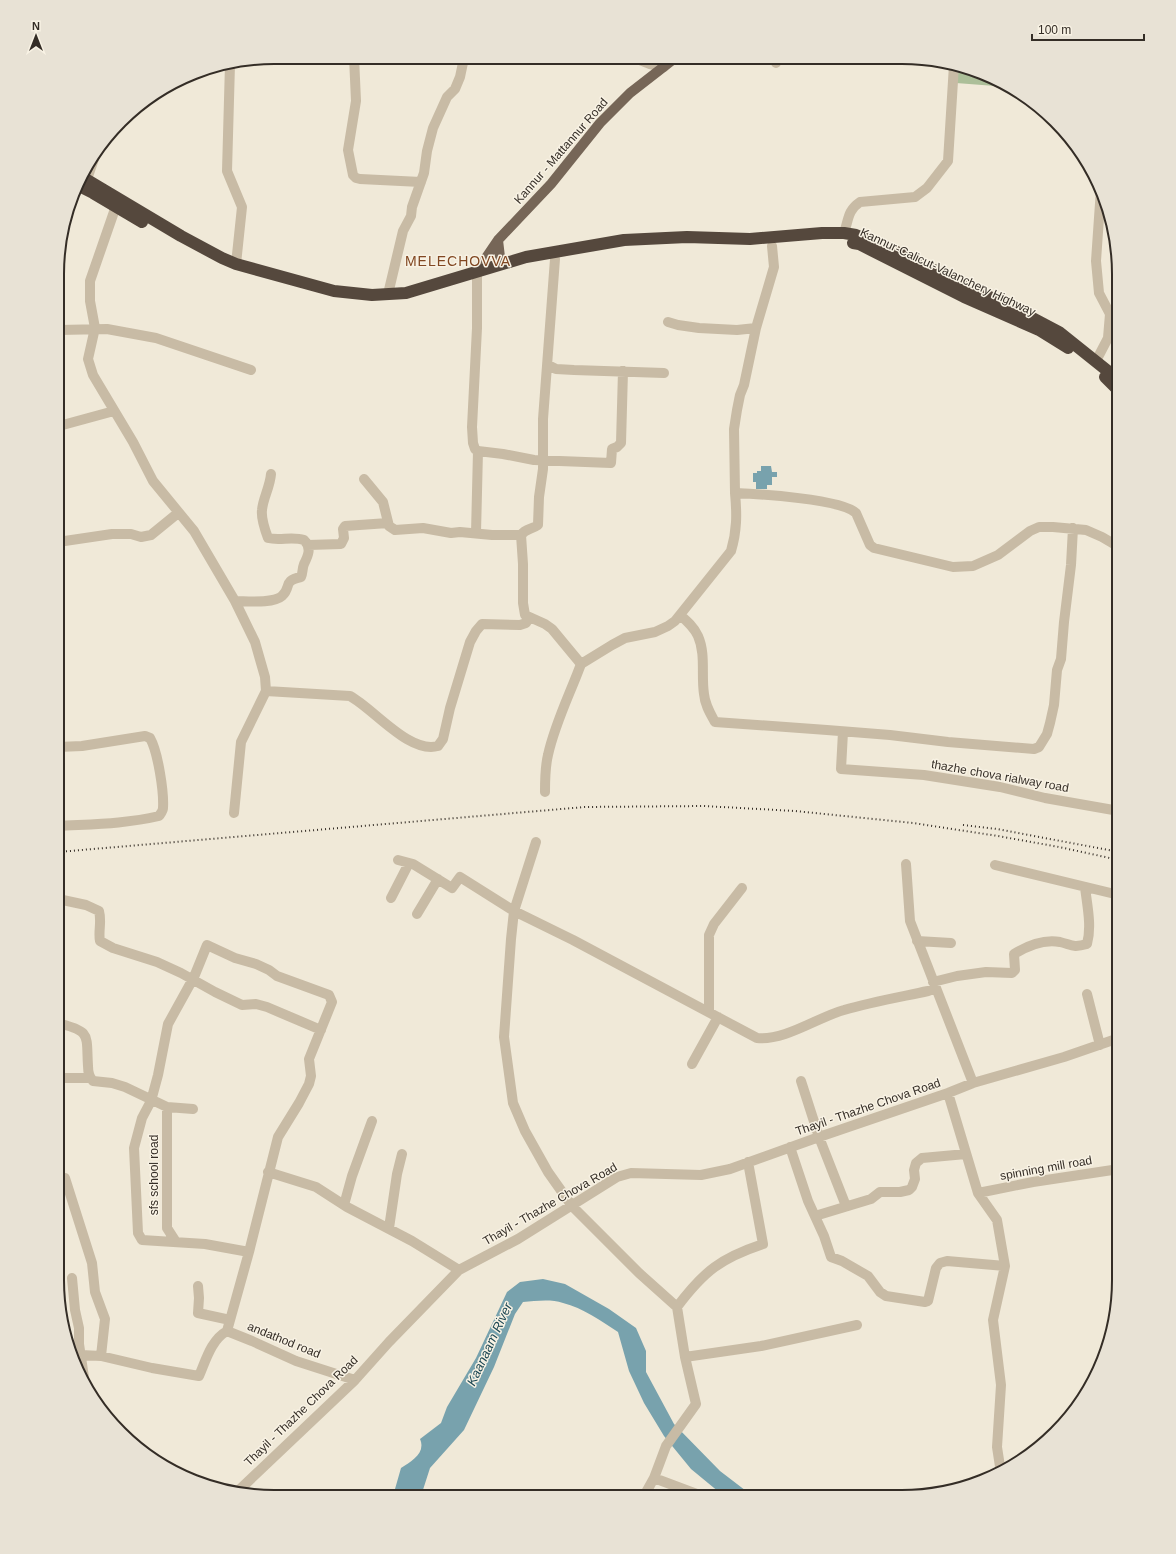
<svg xmlns="http://www.w3.org/2000/svg" width="1176" height="1554" font-family="Arial,sans-serif">
<style>
.green{fill:#acbf99}
.water{fill:#78a2ad}
.lines{fill:none;stroke-linecap:round;stroke-linejoin:round}
.minor{stroke:#c8bba5;stroke-width:10}
.major{stroke:#766657;stroke-width:10}
.highway{stroke:#55483d;stroke-width:12}
.rail{stroke:#342d26;stroke-width:2;stroke-dasharray:1 3;stroke-linecap:butt}
.labels{text-anchor:middle;stroke-width:3;stroke-linejoin:round;paint-order:stroke}
.street-label{font-size:12px;fill:#342d26;stroke:#f8f2e4}
.water-label{font-size:13px;font-style:italic;fill:#1d4854;stroke:#f8f2e4}
.quarter-label{font-size:14px;letter-spacing:1px;fill:#814721;stroke:#f8f2e4}
.rim{fill:none;stroke:#342d26;stroke-width:2}
</style>
<rect width="100%" height="100%" fill="#f0e9d8"/>
<path class="green" d="M957,66L985,73L1008,87L956,83Z"/>
<path class="water" d="M761,466H771L772,472H777V477H772V485H767V489H756V482H753V473H757V471H761Z
M543,1279L565,1284L609,1309L636,1328L646,1351V1372L674,1424L720,1471L754,1497H725L691,1469L664,1436L644,1403L629,1371L618,1332C601,1321 583,1308 563,1303C551,1299 536,1301 523,1302L515,1314L494,1367L464,1430L430,1468L421,1496H393L401,1468C412,1461 426,1453 420,1439L441,1423L447,1407L476,1358L507,1292L520,1282Z"/>
<g class="lines">
<path class="minor" d="M354,57L356,101L348,150L353,175L356,178L360,179L421,182
M635,58L650,64L664,67
M776,63V58
M230,64L227,171L242,207L236,264
M87,179L96,153
M116,206L90,281V301L95,328L88,359L93,375L133,442L153,481L194,531L235,601L255,642L265,677L266,691L241,742L234,813
M844,233C849,219 847,211 860,202L915,197L927,188L948,161L954,65
M772,246L774,267L756,328L744,385L740,395L737,410L734,429L735,493C758,494 842,499 856,513L870,545L874,548L953,567L973,566L998,555L1030,531L1039,527H1053L1086,530L1102,537L1119,547
M555,259L543,419V469L539,497L538,525C531,530 526,528 521,535L523,564V603L525,615L545,624L552,629L581,664L612,645L625,638L655,632L668,626L675,621L731,551C737,531 737,514 735,493
M477,271V328L472,427L473,443L475,449L478,451L503,454L534,460L611,463L612,449L617,447L621,443L623,371
M388,294L403,231L411,216L412,207L424,173L427,151L433,128L447,97L455,89L460,77L464,58
M668,322L678,325L699,328L737,330L756,328
M59,330L107,329L156,338L251,370
M1096,361L1108,338L1110,314L1099,293L1096,261L1101,189
M548,365L556,369L574,370L664,373
M59,426L114,411
M364,479L383,502L389,526L395,530L423,528L451,533L460,532L492,535H521
M476,533L478,451
M58,542L112,534H131L141,537L151,535L178,513
M308,545L341,544L344,538L343,529L345,526L388,523
M235,601C247,601 273,604 282,596C292,587 282,581 301,577C303,573 302,569 304,564C308,556 312,548 304,540C292,536 280,541 268,538C265,530 261,518 262,510C263,498 270,487 271,474
M680,615C687,621 694,627 698,636C706,654 701,675 704,694C705,705 710,713 715,722L827,730L890,735L948,742L1034,749L1039,747L1047,734L1050,723L1054,705L1057,670L1061,659L1064,622L1071,565L1073,528
M266,691L350,696C374,709 409,754 438,746L443,739L450,708L470,642L476,631L482,624L520,625L526,623L529,618
M843,732L841,769L924,775L1000,787L1045,798L1119,811
M545,792C545,779 545,767 548,755C555,723 570,694 581,664
M58,826C92,824 125,824 159,816C161,813 163,811 163,808C164,792 158,752 150,738L145,736L82,746L58,747
M536,842L514,911L511,939L504,1037L513,1103L525,1131L548,1172L572,1206L639,1273L677,1307L685,1357L696,1404L666,1446L654,1478L644,1496
M398,860L413,864L452,888L460,877L514,911L573,940L757,1038C785,1041 818,1017 844,1010C871,1002 900,997 928,991L936,988
M906,864L910,921L973,1083
M995,865L1119,895
M391,898L409,863
M58,899L86,905L99,911C102,922 98,931 100,941L113,948L157,962L181,973L215,992L242,1005L256,1004L267,1007L321,1030
M417,914L438,879
M917,941L951,943
M933,982L957,976L986,972L1012,973L1015,970L1014,954C1027,946 1044,939 1060,942C1072,945 1073,948 1087,944C1092,926 1087,905 1085,887
M1087,994L1100,1045
M709,1012V935L714,924L742,888
M57,1023C92,1031 86,1035 88,1066C88,1071 89,1077 93,1081L112,1083L125,1087L167,1107L193,1109
M692,1064L718,1017
M57,1078H90
M801,1081L819,1137L846,1206
M948,1093L978,1193L997,1220L1005,1266L993,1320L1001,1385L997,1447L1001,1473
M167,1107V1228L176,1242
M790,1147L808,1201L824,1236L831,1257L842,1261L868,1276L880,1292L886,1296L925,1302L928,1301L936,1268L940,1263L947,1261L1005,1266
M268,1172L316,1187L347,1207L412,1241L459,1270
M65,1178L92,1263L95,1292L105,1319L101,1356L81,1355L72,1356
M978,1193L1033,1182L1119,1169
M344,1205L352,1176L372,1121
M815,1216L871,1199L880,1192H900L909,1190L912,1187L915,1179L914,1170L916,1163L922,1158L966,1154
M389,1228L397,1174L402,1154
M72,1278L75,1310L79,1328V1344L85,1384
M198,1286L199,1298L198,1313L230,1320
M677,1307C704,1271 721,1258 763,1244L748,1162
M227,1331L252,1341L296,1361L355,1380
M101,1356L152,1368L199,1376C206,1360 211,1340 227,1331L249,1252L278,1137L299,1103L309,1084L311,1076L309,1059L332,1002L329,995L277,976L269,970L256,964L235,958L207,945L194,977L168,1024L158,1075L151,1101L142,1118L134,1148L138,1233L142,1240L205,1244L249,1252
M685,1357L761,1346L857,1325
M654,1478L702,1496
M236,1493L355,1380L389,1342L459,1270L518,1239L617,1177L631,1173L701,1175L730,1169L819,1137L948,1093L973,1083L1064,1057L1119,1038"/>
<path class="major" d="M498,240L500,257L507,263
M477,271L498,240L551,184L600,123L630,93L675,58"/>
<path class="highway" d="M82,177L181,236L222,258L236,264L334,291L372,295L406,293L526,257L624,240L687,237L750,239L822,233H844L856,235L882,245L1023,313L1059,332L1119,380
M79,186L93,193L142,222
M853,243L859,244L964,297L1039,330L1068,348
M1105,377L1119,391"/>
<path class="rail" d="M963,825L997,829L1119,852
M58,852L585,807L704,806L795,811L913,823L998,836L1059,847L1119,860"/>
</g>
<g class="labels">
<g class="street-label">
<text transform="translate(561 151) rotate(-49)" y="4">Kannur - Mattannur Road</text>
<text transform="translate(948 272) rotate(25)" y="4">Kannur-Calicut-Valanchery Highway</text>
<text transform="translate(1000 776) rotate(10)" y="4">thazhe chova rialway road</text>
<text transform="translate(868 1107) rotate(-19)" y="4">Thayil - Thazhe Chova Road</text>
<text transform="translate(1046 1168) rotate(-10)" y="4">spinning mill road</text>
<text transform="translate(154 1175) rotate(-90)" y="4">sfs school road</text>
<text transform="translate(550 1204) rotate(-30)" y="4">Thayil - Thazhe Chova Road</text>
<text transform="translate(284 1340) rotate(22)" y="4">andathod road</text>
<text transform="translate(301 1411) rotate(-44)" y="4">Thayil - Thazhe Chova Road</text>
</g>
<g class="water-label">
<text transform="translate(489 1344) rotate(-65)" y="5">Kaanaam River</text>
</g>
<g class="quarter-label">
<text x="458" y="266">MELECHOVVA</text>
</g>
</g>
<path d="M0 0H1176V1554H0ZM274 64H902A210 210 0 0 1 1112 274V1280A210 210 0 0 1 902 1490H274A210 210 0 0 1 64 1280V274A210 210 0 0 1 274 64Z" fill="#e8e2d5" fill-rule="evenodd"/>
<path class="rim" d="M274 64H902A210 210 0 0 1 1112 274V1280A210 210 0 0 1 902 1490H274A210 210 0 0 1 64 1280V274A210 210 0 0 1 274 64Z"/>
<g transform="translate(36 36)" stroke="#f8f2e4" stroke-width="3" paint-order="stroke">
<path d="M0-3L7 15L0 10L-7 15Z" fill="#342d26"/>
<text y="-6" font-size="11" font-weight="bold" text-anchor="middle" fill="#342d26">N</text>
</g>
<path d="M1032 34v6h112v-6" fill="none" stroke="#342d26" stroke-width="2"/>
<text x="1038" y="34" font-size="12" fill="#342d26" stroke="#f8f2e4" stroke-width="3" paint-order="stroke">100 m</text>
</svg>
